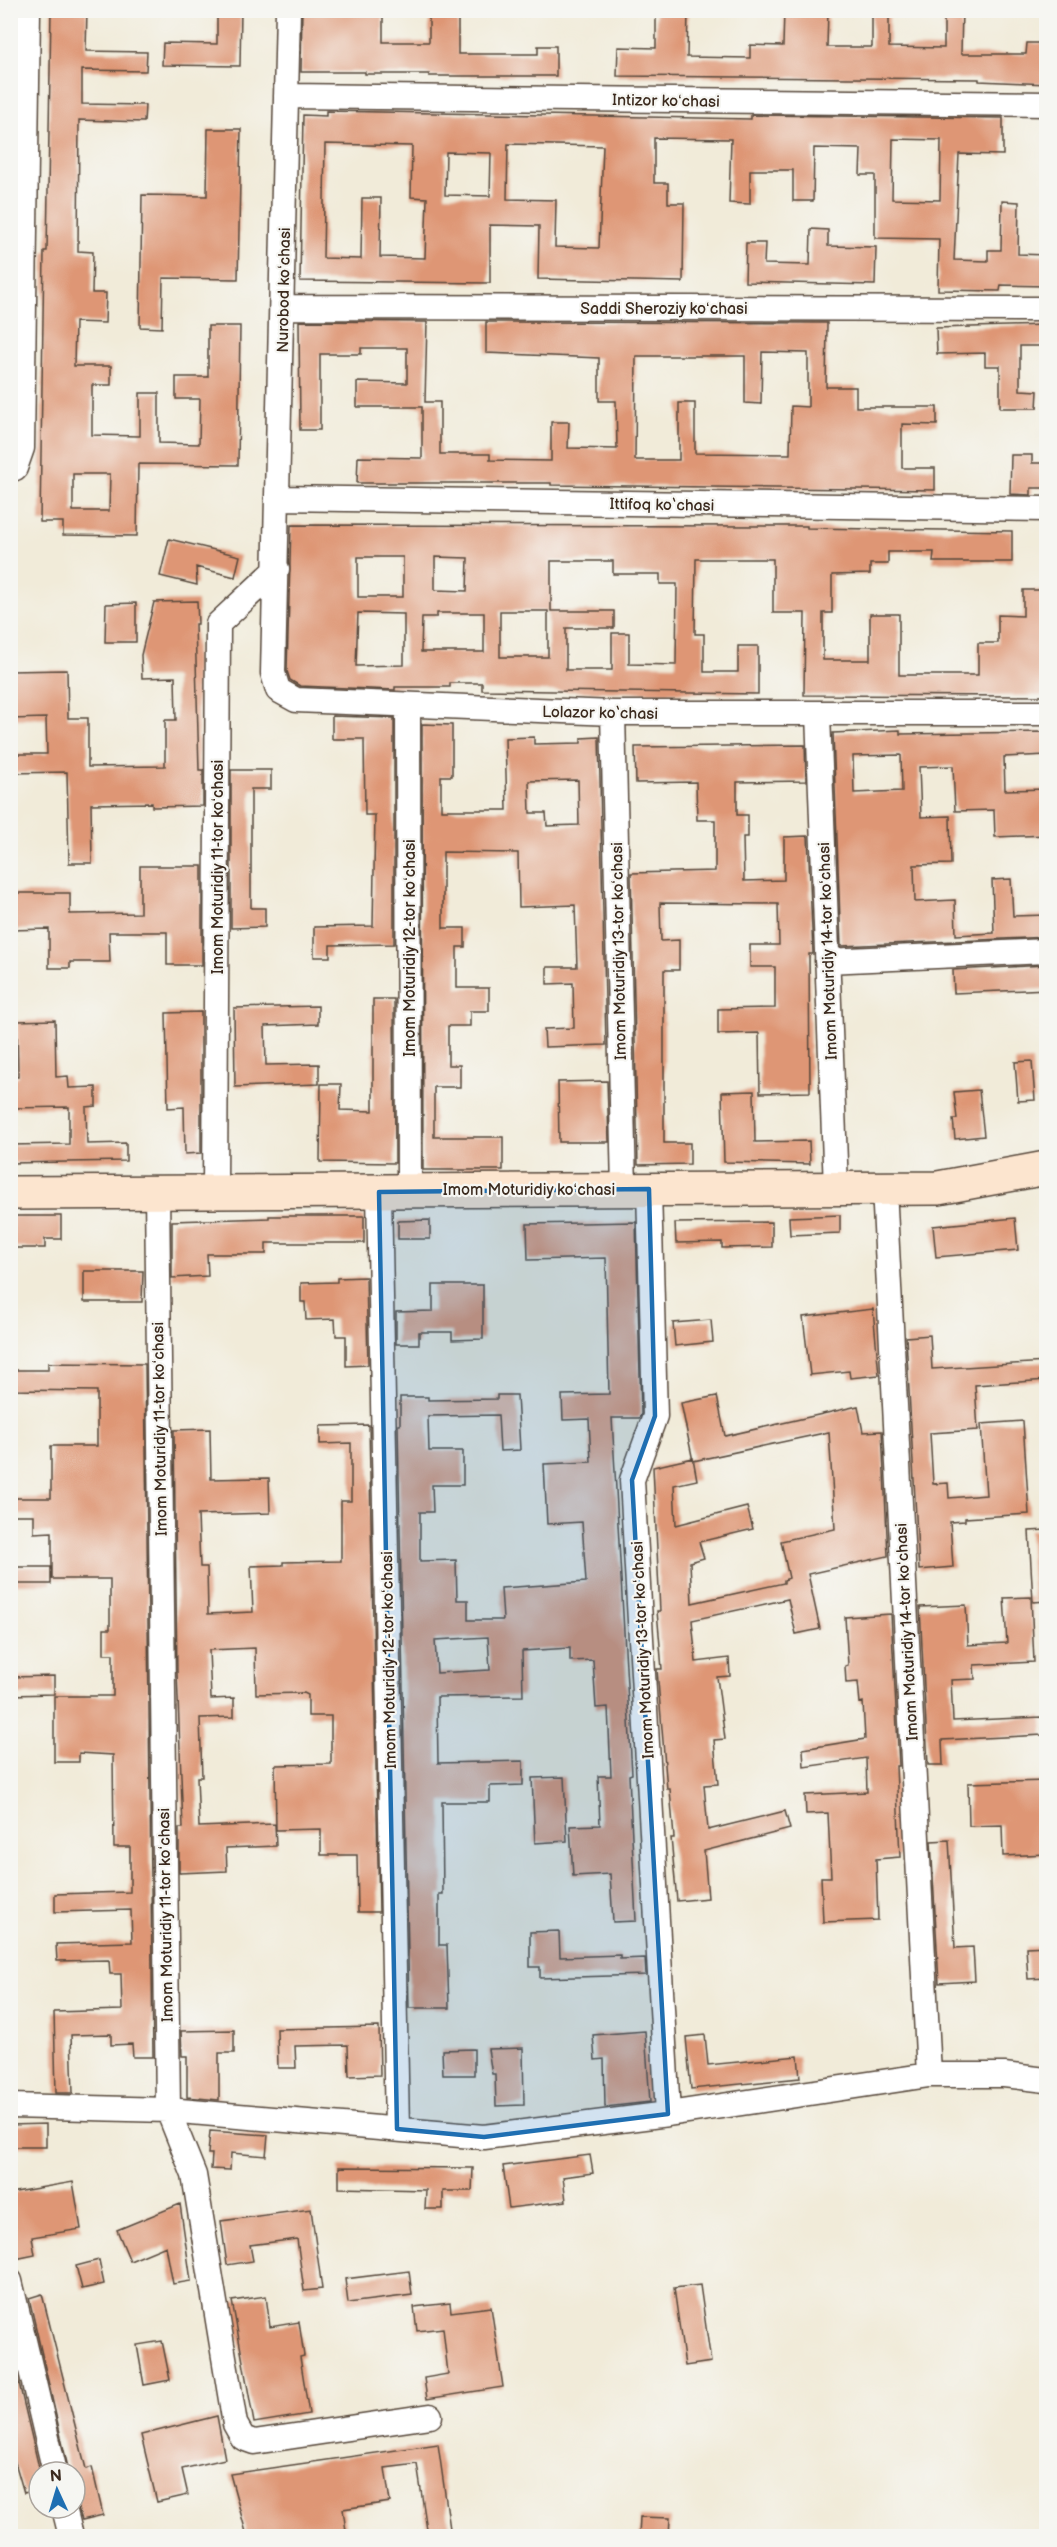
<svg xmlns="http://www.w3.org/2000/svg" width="1057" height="2547" font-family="'Balsamiq Sans',sans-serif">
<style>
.building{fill:#de9675;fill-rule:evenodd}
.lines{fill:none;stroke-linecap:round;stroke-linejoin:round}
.street-casing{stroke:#56473a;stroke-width:27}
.secondary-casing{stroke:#56473a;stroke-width:36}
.street{stroke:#fff;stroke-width:24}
.secondary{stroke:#fce5cf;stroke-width:33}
.marked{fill:#1f6fb2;fill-opacity:0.2;stroke:#1f6fb2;stroke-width:4.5;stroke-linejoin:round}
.labels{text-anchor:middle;stroke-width:4.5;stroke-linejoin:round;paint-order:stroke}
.street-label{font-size:16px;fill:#3b2a1e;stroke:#f6f6f2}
</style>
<rect width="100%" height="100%" fill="#f6f6f2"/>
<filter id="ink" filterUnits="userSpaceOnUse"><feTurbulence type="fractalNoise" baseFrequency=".0167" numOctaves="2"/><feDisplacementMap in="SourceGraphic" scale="12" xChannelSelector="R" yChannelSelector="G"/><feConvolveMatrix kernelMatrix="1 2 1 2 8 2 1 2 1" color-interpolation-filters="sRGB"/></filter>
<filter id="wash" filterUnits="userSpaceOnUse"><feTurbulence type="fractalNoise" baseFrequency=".008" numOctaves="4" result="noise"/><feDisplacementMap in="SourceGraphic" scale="24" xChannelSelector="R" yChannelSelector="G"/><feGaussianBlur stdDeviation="1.35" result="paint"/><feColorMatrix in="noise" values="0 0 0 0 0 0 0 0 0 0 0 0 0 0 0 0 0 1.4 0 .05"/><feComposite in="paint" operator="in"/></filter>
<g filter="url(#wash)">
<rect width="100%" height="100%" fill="#f1ebd9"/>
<g id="blocks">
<path class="building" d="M51,10H87L86,51L147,52L146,71L82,70V104L145,105L144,122L79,120L78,251L93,252L92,293H106L105,323L75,322L74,366H111V385H92V435L140,436V393H159V443L199,444L200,399H176V377H208V326H240L238,465L138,464L137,536L63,535V522H40L44,251H47ZM73,474H110L109,511H73Z
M217,10H241L240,66L162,65L163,43L217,44Z
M302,10H383V42H429V10H458V54H538V46H556V76H429V74H365V72H301Z
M656,10H688L687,57L750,58V45L783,46L784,10H828L827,47H872V10H889V47L944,48V10H962L961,54H1026L1027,43H1047V84L979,81V79L617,76L618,47L656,48Z
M326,111L751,119V115L1003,118V155L959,154L954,260L988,261V250H1001L1002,201L1019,202L1018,254L1047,255V286L1001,285L1000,291L938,290L939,239L875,238V175H860L861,149L814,148L813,201H793V170H750V204L729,203L731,139L654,138V183H668V203H684L683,282L538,279L539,226L490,225V283L300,281L303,115L326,116ZM893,139L941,140L940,200L892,199ZM325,144L412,146L411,197L427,198L425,258L380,257L381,198H362L361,259L323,258ZM508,144L603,146L599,248L555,247L556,200L507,199ZM446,152L491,153L490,196L445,195Z
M208,129H241L238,279L163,278L162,328L140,327L142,195L207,196Z
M811,229L828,230V246L876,247L875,285L745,282L746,243H765L764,264L810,265Z
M299,321L427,322L425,402H440V454H490V460L551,461V422H569L568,448L617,449L616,401H599V358L486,353V322L827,323L826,387H856V407H937V425L902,424V468H935V490L551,485V483H357L358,457L422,458V407H357V382L407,383V348H361V354H320V430H300ZM762,352L808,353V407L791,406L790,454L695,453V403H679V460H635L636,356H745V403L761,404Z
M1047,325V346H1020V390L1038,391L1037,408H1000V366H985V353L937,354L936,328Z
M1011,455H1032V463H1047V488H1031V495L1010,494Z
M291,525L807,526V528L1012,531V562H933L934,552H888V564H870V574L832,575V613H823V660H870V614H899V675H978V643H998V615L1023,616V590H1047V696L804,695L805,613H773V559H696L695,634H704V672H738V646H758V694L482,690V683H450V687H395V690L300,686L290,680L287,671ZM358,557H403V597H358ZM435,557L468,558L467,591L435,590ZM551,561H613V574H660V584H677L676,665L629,664V633H612V670H566V628H614V611H551ZM500,611H548V657H500ZM358,613L404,614V665L356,666ZM437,613H484V652H421L422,617H437Z
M169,539L240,556L235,577L196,567L197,585L160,576Z
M197,601L198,624H195L199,770H203V806L152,807V803L91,804L92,863H69L67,772L10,773V754H47L46,718L10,719V671L67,670L68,718H88V767L165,766V720H176L175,677L142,678L141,655L154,602Z
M136,603V642H105L106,604Z
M332,716L394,718V944L330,945V957H314V927L373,926L375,815H365L364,739H332Z
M422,724L452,725V776H441V810H507L505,738L534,737V744L581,743V738L599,737L606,1045L545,1047L544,1029L574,1028L573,983L547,984V967H577L575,905L519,907L518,853L443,852V928H465V947H457V988H489V1011H470V1026H448V1065H460V1087H434V1137H503V1170H423ZM578,780L579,825L547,826L546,813H530L529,781Z
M900,730V734L1047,732V755L1004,757L1005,790L1047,789V835L995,837L994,810L955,811L953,766L919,767L921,817L950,816L951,864L914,865L915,902L955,900L956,935L994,933L992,880L1011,879L1013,916L1047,915V937L841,946L833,733ZM901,755L902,791L854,793L853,756Z
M805,745L806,781L737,782V815H748V837H743L744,881L784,880V837L808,836L813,954H809L810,1092L760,1093L759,1033L718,1034V1009L775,1008V967H750V945H779L778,904L660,903L661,941L679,940V970H664V1143H690V1164L638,1165L631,873L715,871V820H697L696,782L636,783L635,747Z
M231,770H271V789H251V908H265V927L231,928Z
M140,866H202V965H167V932H109L110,962H70V968H49V929L10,930V893H70V914L140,913Z
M1047,965V989L954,993L953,970Z
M373,999H394L395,1163L320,1162L321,1084H341L340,1110L373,1111Z
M318,1006V1024L265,1026L266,1065L319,1064V1084L235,1087L234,1008Z
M201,1012V1153L185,1154L184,1107L168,1108L166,1013Z
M55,1020L56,1077L68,1076L69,1088L96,1087V1106L86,1107L87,1144L126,1143V1161L10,1163V1145L69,1144V1107L10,1108V1077H18L17,1021Z
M1032,1061L1035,1100L1018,1101L1015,1062Z
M607,1081L609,1142H559L558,1082Z
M979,1090L984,1136L955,1139L953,1119H957L954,1092Z
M754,1091L755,1142L809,1141L810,1164L724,1162L722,1092Z
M840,1215V1233L790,1235L789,1217Z
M10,1216H61V1239H45V1248H10Z
M269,1216H364V1243H266V1254H207L208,1276L172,1278V1221L269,1218Z
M1015,1218L1018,1250L936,1257L933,1226Z
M430,1220V1239H398V1221Z
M636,1222L641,1414L639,1418H612L632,1774L629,1775L636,1921L613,1922L610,1874L573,1876L570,1826L600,1825L598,1776H611L608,1707L596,1708L593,1660L570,1661V1648L522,1651L523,1696L437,1697L438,1763L523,1761V1785L490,1786V1802H442L443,1894H439V1945H447L449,2008H409L398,1425H400V1397H428V1400L497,1399V1395H517L520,1450L500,1451L498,1415L428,1416L429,1451H463V1485H432L433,1512H420V1561L456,1560L457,1600H468V1620H503L501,1588L586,1582L582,1522L547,1524L544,1464L591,1462L589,1419L563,1420L562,1395L609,1394L606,1258L528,1260L527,1224ZM488,1637L490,1670L437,1673L435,1640Z
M772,1222V1247L722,1248V1242L676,1243L675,1223Z
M84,1271H143L142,1302H84Z
M366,1277L368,1365L346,1366V1336H336L335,1319L306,1320L305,1302H301V1283L337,1282V1278Z
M433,1285H483V1339L452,1340V1332H419V1344H396V1312L433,1311Z
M873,1309L879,1375L850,1378L849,1371L810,1375L803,1317Z
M711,1320L713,1342L675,1346L673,1323Z
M930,1335L932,1369L1047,1362V1380L975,1385L978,1430L930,1433L933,1484L948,1483L949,1498L986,1495L981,1424L1023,1421L1029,1514L965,1518V1521L950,1522L953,1567L919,1570L906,1337Z
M48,1363L145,1364L153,2057H133L132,2044L111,2045V2034L71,2035L73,2093H56L54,2012L122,2010L121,1974H110L109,1960L57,1961L56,1944L132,1942L131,1910L55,1912V1894L130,1892V1847H114L113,1755L79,1753V1762H54V1696H113V1654H104V1629H110V1579H52V1532L34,1533V1515H10V1498H51V1446H97V1391L10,1390V1370H48Z
M717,1396L725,1436L858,1406L863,1432L882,1431L888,1556L808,1574L820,1629L796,1634L788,1599L692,1620L696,1662L729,1658L730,1676L717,1677L725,1739L714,1740L718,1784L704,1785L708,1830L785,1811L790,1829L704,1851L708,1898L677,1901L671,1838H674L670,1789H667L657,1669H662L657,1611H660L653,1467L693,1458L697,1480L674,1485L676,1525L747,1507L753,1529L699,1542L704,1558L690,1562L692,1603L784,1583V1580L789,1578L781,1541L835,1529L829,1432L693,1461L681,1403Z
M369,1425L379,1912H358L357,1855H321V1829L276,1830L275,1765L331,1764V1716H308V1695L304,1693L256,1694L255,1648L209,1650L211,1699L234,1698V1717L200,1718L202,1777H197L199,1827L275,1824L276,1846L226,1848L227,1871L179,1873V1828H183L177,1672L174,1430L210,1429L211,1479L269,1478L270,1513L198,1515L200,1567H207L208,1614L253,1612L251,1566L283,1565V1562L341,1561V1501H351V1443L320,1444V1426Z
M1047,1530V1601L1033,1602L1029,1531Z
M10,1567H51V1584H10Z
M1031,1597L1034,1662L974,1665L975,1679L951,1680L953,1721L1042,1717L1043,1735L942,1740L943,1765H928L920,1607L966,1605L968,1645L1007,1643L1004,1598Z
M891,1614L899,1766H896L900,1857L876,1859L878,1920L823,1922L821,1877H831L828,1813L806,1814L805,1795L867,1792L866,1758L804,1767L803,1749L865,1739L863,1702L860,1703L858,1682L846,1683L845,1666L848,1665L845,1617Z
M54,1676V1694L10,1695V1677Z
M564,1777L567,1841L535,1843L532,1778Z
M1047,1781V1854L1003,1856L1002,1825L969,1826L968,1783Z
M949,1840L955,1948L973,1947L975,1981L939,1983L931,1841Z
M559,1931L560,1957L620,1955V1959L645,1958L646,1975L540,1978V1967H530V1932Z
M1047,1946V1978L1028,1979L1026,1947Z
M379,2027L380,2075L349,2076L348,2045L295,2046L296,2068H278L277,2029Z
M234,2030V2053H219V2100L187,2097V2056H182L181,2031Z
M645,2031L650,2102L605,2107L604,2059L595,2060L593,2035Z
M705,2035L708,2065L798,2056L800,2078L691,2089L686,2037Z
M523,2048L524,2105L496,2106L495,2074H492L488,2049Z
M474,2049V2075H443L442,2050Z
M46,2124V2147H10V2125Z
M210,2131L268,2135L266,2156L231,2153L230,2170L211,2169L212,2154H208Z
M590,2155L593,2173L563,2177L566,2201L509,2208L503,2166Z
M339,2167L473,2168L472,2191H443V2209H425L426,2190L339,2188Z
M73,2182L81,2229L32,2237L35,2255L15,2259L10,2235V2193Z
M180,2204L191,2281L173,2284L166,2246L130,2261L117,2230Z
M311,2209L322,2289L304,2291L297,2239L250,2245L253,2261L227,2265L221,2221Z
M99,2260L104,2284L82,2289L76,2266Z
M409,2271L412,2295L348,2303L345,2279Z
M700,2285L711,2362L685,2366L674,2288Z
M42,2294L86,2469L92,2467L103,2515L82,2520L75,2499V2472H69L29,2298Z
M266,2296L270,2327L299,2322L304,2356L300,2357L309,2414L254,2423L232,2301Z
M450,2303L451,2312L491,2307L503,2387L427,2399L424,2378L448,2374L443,2328L417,2331L414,2307Z
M162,2341L170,2380L144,2385L137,2345Z
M10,2345L40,2472L39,2489L24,2493L10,2445Z
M217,2416L225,2459L182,2469L188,2495L157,2502L141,2435Z
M438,2444L451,2536H428L417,2464L385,2468L390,2502L343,2509L346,2531L337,2532L338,2536H247L230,2474Z
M640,2517L670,2518L669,2536H639Z"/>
</g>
</g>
<g filter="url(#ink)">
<use href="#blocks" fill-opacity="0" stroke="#56473a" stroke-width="1.5"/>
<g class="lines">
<defs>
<path id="street" d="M288,10L273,673L278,690L296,700L613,713H1046
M286,96L1046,104
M282,307L1046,309
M10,470L15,468L22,448L28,10
M278,498L1046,509
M408,706L409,1190
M613,713L624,1189
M818,714L836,1188
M827,961L1046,951
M884,1188L929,2075
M649,1189L655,1416L632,1480L668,2114
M215,1191L218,624L277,569
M157,1192L168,2110L194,2175L235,2424L243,2438L254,2442L430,2416
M379,1192L397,2129
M10,2106L168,2110L484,2137L668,2114L929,2075H1004L1046,2080
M10,2281L55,2472
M64,2508L71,2536"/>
<path id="secondary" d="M10,1193L938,1188L1046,1168"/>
</defs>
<use href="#street" class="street-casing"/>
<use href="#secondary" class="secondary-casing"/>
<use href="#street" class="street"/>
<use href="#secondary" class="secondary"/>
</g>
</g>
<path class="marked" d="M649,1189L655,1416L632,1480L668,2114L484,2137L397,2129L379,1192Z"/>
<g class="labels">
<g class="street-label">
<text transform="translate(666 100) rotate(1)" y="6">Intizor koʻchasi</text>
<text transform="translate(283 290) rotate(-89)" y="6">Nurobod koʻchasi</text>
<text x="664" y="314">Saddi Sheroziy koʻchasi</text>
<text transform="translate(662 504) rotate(1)" y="6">Ittifoq ko‘chasi</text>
<text transform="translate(600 712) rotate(1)" y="6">Lolazor ko‘chasi</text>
<text transform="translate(217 867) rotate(-90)" y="6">Imom Moturidiy 11-tor koʻchasi</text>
<text transform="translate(409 948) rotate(-90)" y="6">Imom Moturidiy 12-tor koʻchasi</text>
<text transform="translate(618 951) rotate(-91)" y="6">Imom Moturidiy 13-tor koʻchasi</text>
<text transform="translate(827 951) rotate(-92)" y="6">Imom Moturidiy 14-tor koʻchasi</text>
<text x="529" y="1195">Imom Moturidiy koʻchasi</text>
<text transform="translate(159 1429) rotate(-91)" y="6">Imom Moturidiy 11-tor koʻchasi</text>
<text transform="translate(906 1632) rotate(-93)" y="6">Imom Moturidiy 14-tor koʻchasi</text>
<text transform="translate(642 1650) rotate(-93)" y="6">Imom Moturidiy 13-tor koʻchasi</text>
<text transform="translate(388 1660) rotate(-91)" y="6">Imom Moturidiy 12-tor koʻchasi</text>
<text transform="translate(165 1915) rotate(-91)" y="6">Imom Moturidiy 11-tor koʻchasi</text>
</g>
</g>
<rect width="1057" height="2547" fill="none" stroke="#f6f6f2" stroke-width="36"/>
<g transform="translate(57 2490) rotate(356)"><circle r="28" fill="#f6f6f2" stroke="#aba49d" stroke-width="1.5"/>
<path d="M0-4.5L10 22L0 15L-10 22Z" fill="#1f6fb2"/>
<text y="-9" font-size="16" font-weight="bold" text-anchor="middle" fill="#3b2a1e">N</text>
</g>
</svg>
